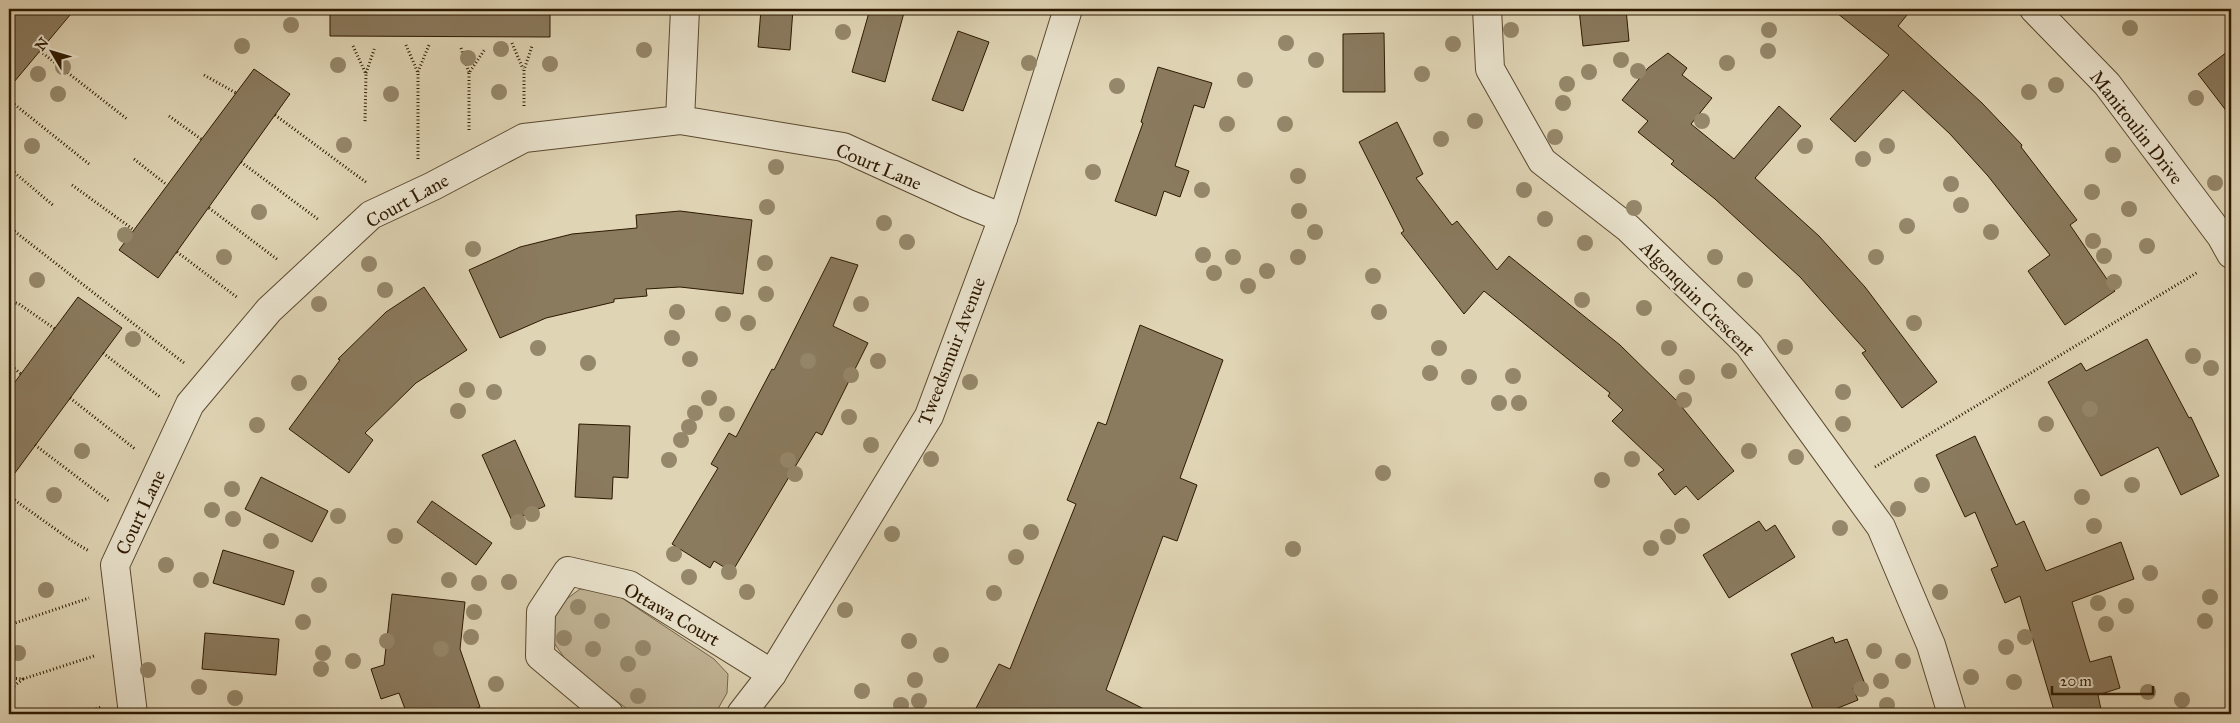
<svg xmlns="http://www.w3.org/2000/svg" width="2240" height="723" font-family="'IM FELL Great Primer',serif">
<style>
.green{fill:#c1b496;stroke:#77664c}
.building{fill:#8a7a5e;stroke:#2d1901}
.lines{fill:none;stroke-linecap:round;stroke-linejoin:round}
.minor-casing{stroke:#5a482e;stroke-width:30}
.tertiary-casing{stroke:#5a482e;stroke-width:30}
.path{stroke:#2d1901;stroke-width:3;stroke-dasharray:1 2.5;stroke-linecap:butt}
.minor{stroke:#eae3ce;stroke-width:28}
.tertiary{stroke:#eae3ce;stroke-width:28}
.tree{fill:#95876a}
.labels{text-anchor:middle;stroke-width:4;stroke-linejoin:round;paint-order:stroke}
.street-label{font-size:19px;fill:#2d1901;stroke:#eae3ce}
</style>
<rect width="100%" height="100%" fill="#dfd4b4"/>
<filter id="stains"><feTurbulence type="fractalNoise" baseFrequency=".004" numOctaves="4"/><feColorMatrix values="0 0 0 0 .2 0 0 0 0 .09 0 0 0 0 .02 0 0 0 .5 -.17"/></filter>
<radialGradient id="worn" r=".72"><stop offset=".6" stop-color="#630" stop-opacity="0"/><stop offset="1" stop-color="#630" stop-opacity=".3"/></radialGradient>
<path class="green" d="M580,589H598L619,596L714,659L728,674L727,693L715,714H634L571,667L554,643L553,621L564,601Z"/>
<path class="building" d="M9,9H75L9,88Z
M330,9H550V37L330,36Z
M761,9H793L790,50L758,47Z
M870,9H905L885,82L852,72Z
M1579,9H1626L1629,41L1583,46Z
M1832,9H1912L1898,26L1982,103L2022,145L2021,147L2077,220L2070,225L2115,291L2065,325L2028,271L2050,255L1988,176L1950,134L1903,90L1855,142L1830,119L1889,55Z
M958,31L989,42L963,111L932,100Z
M1384,33L1385,92H1343V34Z
M2231,49V117L2198,74Z
M1668,53L1687,68L1682,75L1712,98L1691,124L1734,159L1779,106L1801,126L1755,178L1819,236L1865,287L1937,382L1902,408L1862,353L1866,351L1800,277L1715,199L1671,164L1674,161L1638,132L1648,121L1622,100L1648,68Z
M1158,67L1212,83L1204,108L1194,105L1175,166L1189,171L1180,197L1164,191L1156,216L1115,201L1143,123L1141,122Z
M254,69L290,94L158,278L119,250Z
M1397,122L1423,174L1416,178L1452,225L1457,221L1497,270L1509,256L1620,345L1677,401L1734,471L1698,500L1686,486L1675,495L1658,474L1664,470L1612,421L1623,410L1608,396L1610,393L1484,291L1464,314L1401,233L1404,231L1359,142Z
M680,211L752,220L743,294L680,287L646,289L647,296L614,299V302L546,318L500,338L469,270L520,247L572,234L637,228L636,215Z
M831,257L858,265L833,326L868,343L822,435L816,432L732,572L714,561L710,568L672,544L718,468L711,464L729,433L736,437L772,369L774,370Z
M424,287L467,350L416,383L365,433L373,440L349,473L289,429L340,360L338,359L386,312Z
M78,297L122,328L9,481V390Z
M1140,325L1223,360L1180,478L1197,485L1177,541L1163,536L1106,690L1154,714H973L999,664L1010,669L1076,504L1067,500L1098,422L1106,425Z
M2147,339L2189,418L2191,417L2219,476L2181,495L2158,447L2101,476L2048,382L2081,363L2086,371Z
M579,424L630,426L628,478L613,477L612,499L575,497Z
M1975,436L2016,525L2024,521L2046,571L2121,542L2134,579L2072,602L2090,662L2111,656L2120,688L2098,695L2102,714H2055L2020,596L2005,603L1991,569L1998,566L1975,512L1965,517L1936,455Z
M515,440L545,506L512,521L482,455Z
M261,477L328,511L312,542L245,509Z
M432,501L492,543L476,565L417,522Z
M1759,521L1766,531L1775,525L1795,557L1729,598L1703,555Z
M223,550L294,571L284,605L213,583Z
M392,594L465,602L460,649L480,707L459,714H407L399,693L381,699L371,669L384,665Z
M205,633L279,639L276,675L202,669Z
M1833,637L1835,643L1847,639L1865,684L1853,688L1858,700L1823,714H1815L1791,654Z"/>
<g class="lines">
<defs>
<path id="minor" d="M1487,9L1490,69L1542,161L1628,228L1749,345L1881,527L1931,645L1952,714
M680,120L685,9
M133,714L115,565L190,404L269,310L371,215L433,186L524,138L680,120L843,147L968,204L1003,218
M609,714L540,656L541,612L568,571L629,585L772,674"/>
<path id="tertiary" d="M2034,9L2107,84L2221,236L2231,254
M741,714L772,674L929,416L1003,218L1068,9"/>
</defs>
<use href="#minor" class="minor-casing"/>
<use href="#tertiary" class="tertiary-casing"/>
<path class="path" d="M512,43L523,69
M406,45L418,73V160
M353,46L366,74L365,122
M461,48L469,73L485,49
M40,51L127,119
M418,72L429,45
M366,73L375,47
M469,73V132
M204,75L236,93
M9,100L89,164
M524,106V70L532,46
M275,115L367,183
M169,116L201,139
M134,159L167,185
M241,162L319,220
M9,168L54,206
M72,185L134,230
M209,208L278,260
M9,227L184,363
M177,252L238,298
M9,301L19,304L55,329
M103,353L160,397
M9,364L21,374
M70,398L135,449
M35,445L110,502
M1875,467L2198,272
M9,496L72,541L89,551
M9,625L89,598
M9,678L23,679L9,690
M23,679L94,656
M83,714L101,707"/>
<use href="#minor" class="minor"/>
<use href="#tertiary" class="tertiary"/>
</g>
<g class="tree">
<circle cx="291" cy="25" r="8"/>
<circle cx="2130" cy="28" r="8"/>
<circle cx="1511" cy="30" r="8"/>
<circle cx="1769" cy="30" r="8"/>
<circle cx="843" cy="32" r="8"/>
<circle cx="1286" cy="43" r="8"/>
<circle cx="1453" cy="44" r="8"/>
<circle cx="242" cy="46" r="8"/>
<circle cx="501" cy="49" r="8"/>
<circle cx="644" cy="50" r="8"/>
<circle cx="1768" cy="51" r="8"/>
<circle cx="468" cy="58" r="8"/>
<circle cx="1316" cy="60" r="8"/>
<circle cx="1621" cy="60" r="8"/>
<circle cx="1029" cy="63" r="8"/>
<circle cx="1727" cy="63" r="8"/>
<circle cx="550" cy="64" r="8"/>
<circle cx="338" cy="65" r="8"/>
<circle cx="63" cy="67" r="8"/>
<circle cx="1638" cy="71" r="8"/>
<circle cx="1589" cy="72" r="8"/>
<circle cx="38" cy="74" r="8"/>
<circle cx="1422" cy="74" r="8"/>
<circle cx="1245" cy="80" r="8"/>
<circle cx="1567" cy="84" r="8"/>
<circle cx="2056" cy="85" r="8"/>
<circle cx="1117" cy="86" r="8"/>
<circle cx="499" cy="92" r="8"/>
<circle cx="2029" cy="92" r="8"/>
<circle cx="58" cy="94" r="8"/>
<circle cx="391" cy="94" r="8"/>
<circle cx="2196" cy="98" r="8"/>
<circle cx="1563" cy="103" r="8"/>
<circle cx="1475" cy="121" r="8"/>
<circle cx="1702" cy="121" r="8"/>
<circle cx="1227" cy="124" r="8"/>
<circle cx="1285" cy="124" r="8"/>
<circle cx="1555" cy="137" r="8"/>
<circle cx="1441" cy="139" r="8"/>
<circle cx="344" cy="145" r="8"/>
<circle cx="32" cy="146" r="8"/>
<circle cx="1805" cy="146" r="8"/>
<circle cx="1887" cy="146" r="8"/>
<circle cx="2113" cy="155" r="8"/>
<circle cx="1863" cy="159" r="8"/>
<circle cx="776" cy="167" r="8"/>
<circle cx="1093" cy="172" r="8"/>
<circle cx="1298" cy="176" r="8"/>
<circle cx="2215" cy="183" r="8"/>
<circle cx="1951" cy="184" r="8"/>
<circle cx="1202" cy="190" r="8"/>
<circle cx="1524" cy="190" r="8"/>
<circle cx="2092" cy="192" r="8"/>
<circle cx="1961" cy="205" r="8"/>
<circle cx="767" cy="207" r="8"/>
<circle cx="1634" cy="208" r="8"/>
<circle cx="2129" cy="209" r="8"/>
<circle cx="1299" cy="211" r="8"/>
<circle cx="259" cy="212" r="8"/>
<circle cx="1545" cy="219" r="8"/>
<circle cx="884" cy="223" r="8"/>
<circle cx="1907" cy="226" r="8"/>
<circle cx="1315" cy="232" r="8"/>
<circle cx="1991" cy="232" r="8"/>
<circle cx="125" cy="235" r="8"/>
<circle cx="2093" cy="241" r="8"/>
<circle cx="907" cy="242" r="8"/>
<circle cx="1585" cy="243" r="8"/>
<circle cx="2147" cy="246" r="8"/>
<circle cx="473" cy="249" r="8"/>
<circle cx="1203" cy="255" r="8"/>
<circle cx="2104" cy="256" r="8"/>
<circle cx="224" cy="257" r="8"/>
<circle cx="1233" cy="257" r="8"/>
<circle cx="1298" cy="257" r="8"/>
<circle cx="1715" cy="257" r="8"/>
<circle cx="1876" cy="257" r="8"/>
<circle cx="765" cy="263" r="8"/>
<circle cx="369" cy="264" r="8"/>
<circle cx="1267" cy="271" r="8"/>
<circle cx="1214" cy="273" r="8"/>
<circle cx="1373" cy="276" r="8"/>
<circle cx="37" cy="280" r="8"/>
<circle cx="1745" cy="280" r="8"/>
<circle cx="2114" cy="282" r="8"/>
<circle cx="1248" cy="286" r="8"/>
<circle cx="385" cy="290" r="8"/>
<circle cx="766" cy="294" r="8"/>
<circle cx="1582" cy="300" r="8"/>
<circle cx="319" cy="304" r="8"/>
<circle cx="861" cy="304" r="8"/>
<circle cx="1644" cy="308" r="8"/>
<circle cx="677" cy="312" r="8"/>
<circle cx="1379" cy="312" r="8"/>
<circle cx="723" cy="314" r="8"/>
<circle cx="748" cy="323" r="8"/>
<circle cx="1914" cy="323" r="8"/>
<circle cx="672" cy="338" r="8"/>
<circle cx="133" cy="339" r="8"/>
<circle cx="1785" cy="347" r="8"/>
<circle cx="538" cy="348" r="8"/>
<circle cx="1439" cy="348" r="8"/>
<circle cx="1669" cy="348" r="8"/>
<circle cx="2193" cy="356" r="8"/>
<circle cx="690" cy="359" r="8"/>
<circle cx="808" cy="361" r="8"/>
<circle cx="878" cy="361" r="8"/>
<circle cx="588" cy="363" r="8"/>
<circle cx="2211" cy="368" r="8"/>
<circle cx="1729" cy="371" r="8"/>
<circle cx="1430" cy="373" r="8"/>
<circle cx="851" cy="375" r="8"/>
<circle cx="1513" cy="376" r="8"/>
<circle cx="1469" cy="377" r="8"/>
<circle cx="1687" cy="377" r="8"/>
<circle cx="970" cy="382" r="8"/>
<circle cx="299" cy="383" r="8"/>
<circle cx="467" cy="390" r="8"/>
<circle cx="494" cy="392" r="8"/>
<circle cx="1843" cy="392" r="8"/>
<circle cx="709" cy="398" r="8"/>
<circle cx="1684" cy="400" r="8"/>
<circle cx="1499" cy="403" r="8"/>
<circle cx="1519" cy="403" r="8"/>
<circle cx="2090" cy="409" r="8"/>
<circle cx="458" cy="411" r="8"/>
<circle cx="695" cy="413" r="8"/>
<circle cx="727" cy="414" r="8"/>
<circle cx="849" cy="417" r="8"/>
<circle cx="1843" cy="424" r="8"/>
<circle cx="2046" cy="424" r="8"/>
<circle cx="257" cy="425" r="8"/>
<circle cx="689" cy="427" r="8"/>
<circle cx="681" cy="440" r="8"/>
<circle cx="871" cy="445" r="8"/>
<circle cx="82" cy="451" r="8"/>
<circle cx="1749" cy="451" r="8"/>
<circle cx="1796" cy="457" r="8"/>
<circle cx="931" cy="459" r="8"/>
<circle cx="1632" cy="459" r="8"/>
<circle cx="669" cy="460" r="8"/>
<circle cx="788" cy="460" r="8"/>
<circle cx="1383" cy="473" r="8"/>
<circle cx="795" cy="474" r="8"/>
<circle cx="1602" cy="480" r="8"/>
<circle cx="1922" cy="485" r="8"/>
<circle cx="2132" cy="485" r="8"/>
<circle cx="232" cy="489" r="8"/>
<circle cx="54" cy="495" r="8"/>
<circle cx="2082" cy="497" r="8"/>
<circle cx="1898" cy="509" r="8"/>
<circle cx="212" cy="510" r="8"/>
<circle cx="532" cy="514" r="8"/>
<circle cx="338" cy="516" r="8"/>
<circle cx="233" cy="519" r="8"/>
<circle cx="518" cy="522" r="8"/>
<circle cx="1682" cy="526" r="8"/>
<circle cx="2094" cy="526" r="8"/>
<circle cx="1840" cy="528" r="8"/>
<circle cx="1031" cy="532" r="8"/>
<circle cx="892" cy="534" r="8"/>
<circle cx="395" cy="536" r="8"/>
<circle cx="1668" cy="537" r="8"/>
<circle cx="271" cy="541" r="8"/>
<circle cx="1651" cy="548" r="8"/>
<circle cx="1293" cy="549" r="8"/>
<circle cx="674" cy="554" r="8"/>
<circle cx="1016" cy="557" r="8"/>
<circle cx="166" cy="565" r="8"/>
<circle cx="729" cy="572" r="8"/>
<circle cx="2150" cy="573" r="8"/>
<circle cx="689" cy="577" r="8"/>
<circle cx="201" cy="580" r="8"/>
<circle cx="449" cy="580" r="8"/>
<circle cx="509" cy="582" r="8"/>
<circle cx="479" cy="583" r="8"/>
<circle cx="319" cy="585" r="8"/>
<circle cx="46" cy="590" r="8"/>
<circle cx="747" cy="592" r="8"/>
<circle cx="1940" cy="592" r="8"/>
<circle cx="994" cy="593" r="8"/>
<circle cx="2210" cy="597" r="8"/>
<circle cx="2098" cy="603" r="8"/>
<circle cx="2126" cy="606" r="8"/>
<circle cx="578" cy="607" r="8"/>
<circle cx="845" cy="610" r="8"/>
<circle cx="474" cy="612" r="8"/>
<circle cx="602" cy="621" r="8"/>
<circle cx="2205" cy="621" r="8"/>
<circle cx="303" cy="622" r="8"/>
<circle cx="2106" cy="624" r="8"/>
<circle cx="471" cy="637" r="8"/>
<circle cx="2025" cy="637" r="8"/>
<circle cx="564" cy="638" r="8"/>
<circle cx="387" cy="641" r="8"/>
<circle cx="909" cy="641" r="8"/>
<circle cx="2006" cy="647" r="8"/>
<circle cx="643" cy="648" r="8"/>
<circle cx="441" cy="649" r="8"/>
<circle cx="593" cy="649" r="8"/>
<circle cx="1874" cy="651" r="8"/>
<circle cx="18" cy="653" r="8"/>
<circle cx="323" cy="653" r="8"/>
<circle cx="941" cy="655" r="8"/>
<circle cx="353" cy="661" r="8"/>
<circle cx="1903" cy="661" r="8"/>
<circle cx="628" cy="664" r="8"/>
<circle cx="321" cy="669" r="8"/>
<circle cx="148" cy="670" r="8"/>
<circle cx="1971" cy="677" r="8"/>
<circle cx="915" cy="680" r="8"/>
<circle cx="1881" cy="681" r="8"/>
<circle cx="2014" cy="682" r="8"/>
<circle cx="496" cy="684" r="8"/>
<circle cx="199" cy="687" r="8"/>
<circle cx="1861" cy="689" r="8"/>
<circle cx="862" cy="691" r="8"/>
<circle cx="2148" cy="692" r="8"/>
<circle cx="638" cy="696" r="8"/>
<circle cx="235" cy="698" r="8"/>
<circle cx="2182" cy="700" r="8"/>
<circle cx="919" cy="701" r="8"/>
<circle cx="901" cy="705" r="8"/>
<circle cx="1887" cy="705" r="8"/>
</g>
<g class="labels">
<g class="street-label">
<text transform="translate(2137 127) rotate(52)" y="7">Manitoulin Drive</text>
<text transform="translate(879 166) rotate(23)" y="7">Court Lane</text>
<text transform="translate(407 200) rotate(-29)" y="7">Court Lane</text>
<text transform="translate(1698 298) rotate(45)" y="7">Algonquin Crescent</text>
<text transform="translate(951 351) rotate(-69)" y="7">Tweedsmuir Avenue</text>
<text transform="translate(140 512) rotate(-65)" y="7">Court Lane</text>
<text transform="translate(672 614) rotate(30)" y="7">Ottawa Court</text>
</g>
</g>
<rect width="2240" height="723" fill="none" stroke="#dfd4b4" stroke-width="30"/>
<rect x="10" y="10" width="2220" height="703" fill="none" stroke="#2d1901" stroke-width="2.5"/>
<rect x="15" y="15" width="2210" height="693" fill="none" stroke="#2d1901"/>
<g transform="translate(52 52) rotate(308)" stroke="#eae3ce" stroke-width="4" paint-order="stroke">
<path d="M0-4L9 19L0 12L-9 19Z" fill="#2d1901"/>
<text y="-8" font-size="14" font-weight="bold" text-anchor="middle" fill="#2d1901">N</text>
</g>
<path d="M2052 686v8h101v-8" fill="none" stroke="#2d1901" stroke-width="2.5"/>
<text x="2060" y="686" font-size="15" fill="#2d1901" stroke="#eae3ce" stroke-width="4" paint-order="stroke">20 m</text>
<rect width="100%" height="100%" filter="url(#stains)"/>
<rect width="100%" height="100%" fill="url(#worn)"/>
</svg>
